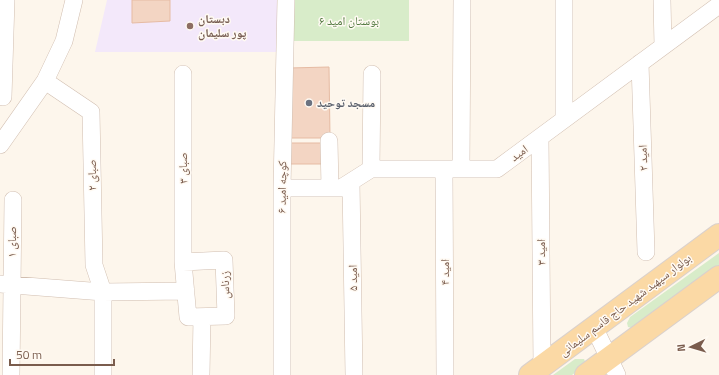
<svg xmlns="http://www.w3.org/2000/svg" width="719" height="375" font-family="'Titillium Web','Noto Naskh Arabic',sans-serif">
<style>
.education{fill:#f3e8fa}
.green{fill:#d8ecc9}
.building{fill:#f3d5c3;stroke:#e6bba3}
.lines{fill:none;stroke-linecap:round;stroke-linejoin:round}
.minor-casing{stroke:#d1beb0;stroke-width:18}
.major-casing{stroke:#dad1cd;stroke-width:24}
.minor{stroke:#fff;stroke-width:17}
.major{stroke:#fbd9a5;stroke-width:22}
.education-dot{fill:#8d6e63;stroke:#fffaf3;stroke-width:1.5}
.worship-dot{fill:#6b7280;stroke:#fffaf3;stroke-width:1.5}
.labels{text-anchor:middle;stroke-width:3;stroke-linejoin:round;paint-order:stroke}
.education-label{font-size:12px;font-weight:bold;fill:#785e54;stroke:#fffaf3;text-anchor:start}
.park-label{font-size:12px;fill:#537a41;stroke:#fffaf3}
.worship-label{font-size:12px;font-weight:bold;fill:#5b616d;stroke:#fffaf3;text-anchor:start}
.street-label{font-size:12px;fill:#7a5c4d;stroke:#fffaf3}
</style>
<rect width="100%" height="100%" fill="#fdf6ec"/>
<path class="education" d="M107,0H278L279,52H95Z"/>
<path class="green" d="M290,0H409V41H289Z
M719,253V267L632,328L628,327L627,323L630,317Z
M575,359H584L586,364L572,375H553Z"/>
<path class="building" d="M132,0H170V21L132,23Z
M329,67L330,138H289V68Z
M286,143H325V164H287Z"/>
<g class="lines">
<defs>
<path id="minor" d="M662,0L663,46
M640,63L646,252
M183,74V262L188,317L226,316L224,260L183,262
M45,81L91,112L94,265L103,292V375
M3,97L6,0
M564,119V0
M540,137L542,367
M329,141L330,188
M0,145L45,81L64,41L74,0
M371,169L372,74
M444,169L445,375
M461,169L462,0
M351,182L354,375
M282,188H341L371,169H497L719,5
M0,284L103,292L186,291
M594,327L617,375
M11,375L13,200
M201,375L202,317
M282,375V188L286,0"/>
<path id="major" d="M530,375L719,235
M586,375L719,277"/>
</defs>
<use href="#minor" class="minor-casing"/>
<use href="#major" class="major-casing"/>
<use href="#minor" class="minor"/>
<use href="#major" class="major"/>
</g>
<circle class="education-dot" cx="190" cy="26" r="4"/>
<circle class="worship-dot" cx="309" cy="103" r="4"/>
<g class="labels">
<g class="education-label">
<text x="198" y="23">دبستان<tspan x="198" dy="14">پور سلیمان</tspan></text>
</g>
<g class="park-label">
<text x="349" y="25">بوستان امید ۶</text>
</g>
<g class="worship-label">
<text x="317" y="107">مسجد توحید</text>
</g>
<g class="street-label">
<text transform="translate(519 153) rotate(-36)" y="4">امید</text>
<text transform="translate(643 158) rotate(-92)" y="4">امید ۲</text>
<text transform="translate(183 168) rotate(-90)" y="4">صبای ۳</text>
<text transform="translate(92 175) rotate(-91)" y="4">صبای ۲</text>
<text transform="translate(282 187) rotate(-89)" y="4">کوچه امید ۶</text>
<text transform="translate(12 242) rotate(-89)" y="4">صبای ۱</text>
<text transform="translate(541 252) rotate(-90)" y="4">امید ۳</text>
<text transform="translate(445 272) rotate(-90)" y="4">امید ۴</text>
<text transform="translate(353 278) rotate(-91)" y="4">امید ۵</text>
<text transform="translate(225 285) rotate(-92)" y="4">زرناس</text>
<text transform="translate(625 305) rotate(-37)" y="4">بولوار سپهبد شهید حاج قاسم سلیمانی</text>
</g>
</g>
<g transform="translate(691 347) rotate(265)" stroke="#fffaf3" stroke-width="3" paint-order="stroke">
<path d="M0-3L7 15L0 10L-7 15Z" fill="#7a5c4d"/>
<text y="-6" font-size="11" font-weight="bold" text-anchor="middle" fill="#7a5c4d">N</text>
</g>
<path d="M10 359v6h104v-6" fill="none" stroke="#7a5c4d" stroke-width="2"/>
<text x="16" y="359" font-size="12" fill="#7a5c4d" stroke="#fffaf3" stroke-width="3" paint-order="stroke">50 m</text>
</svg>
